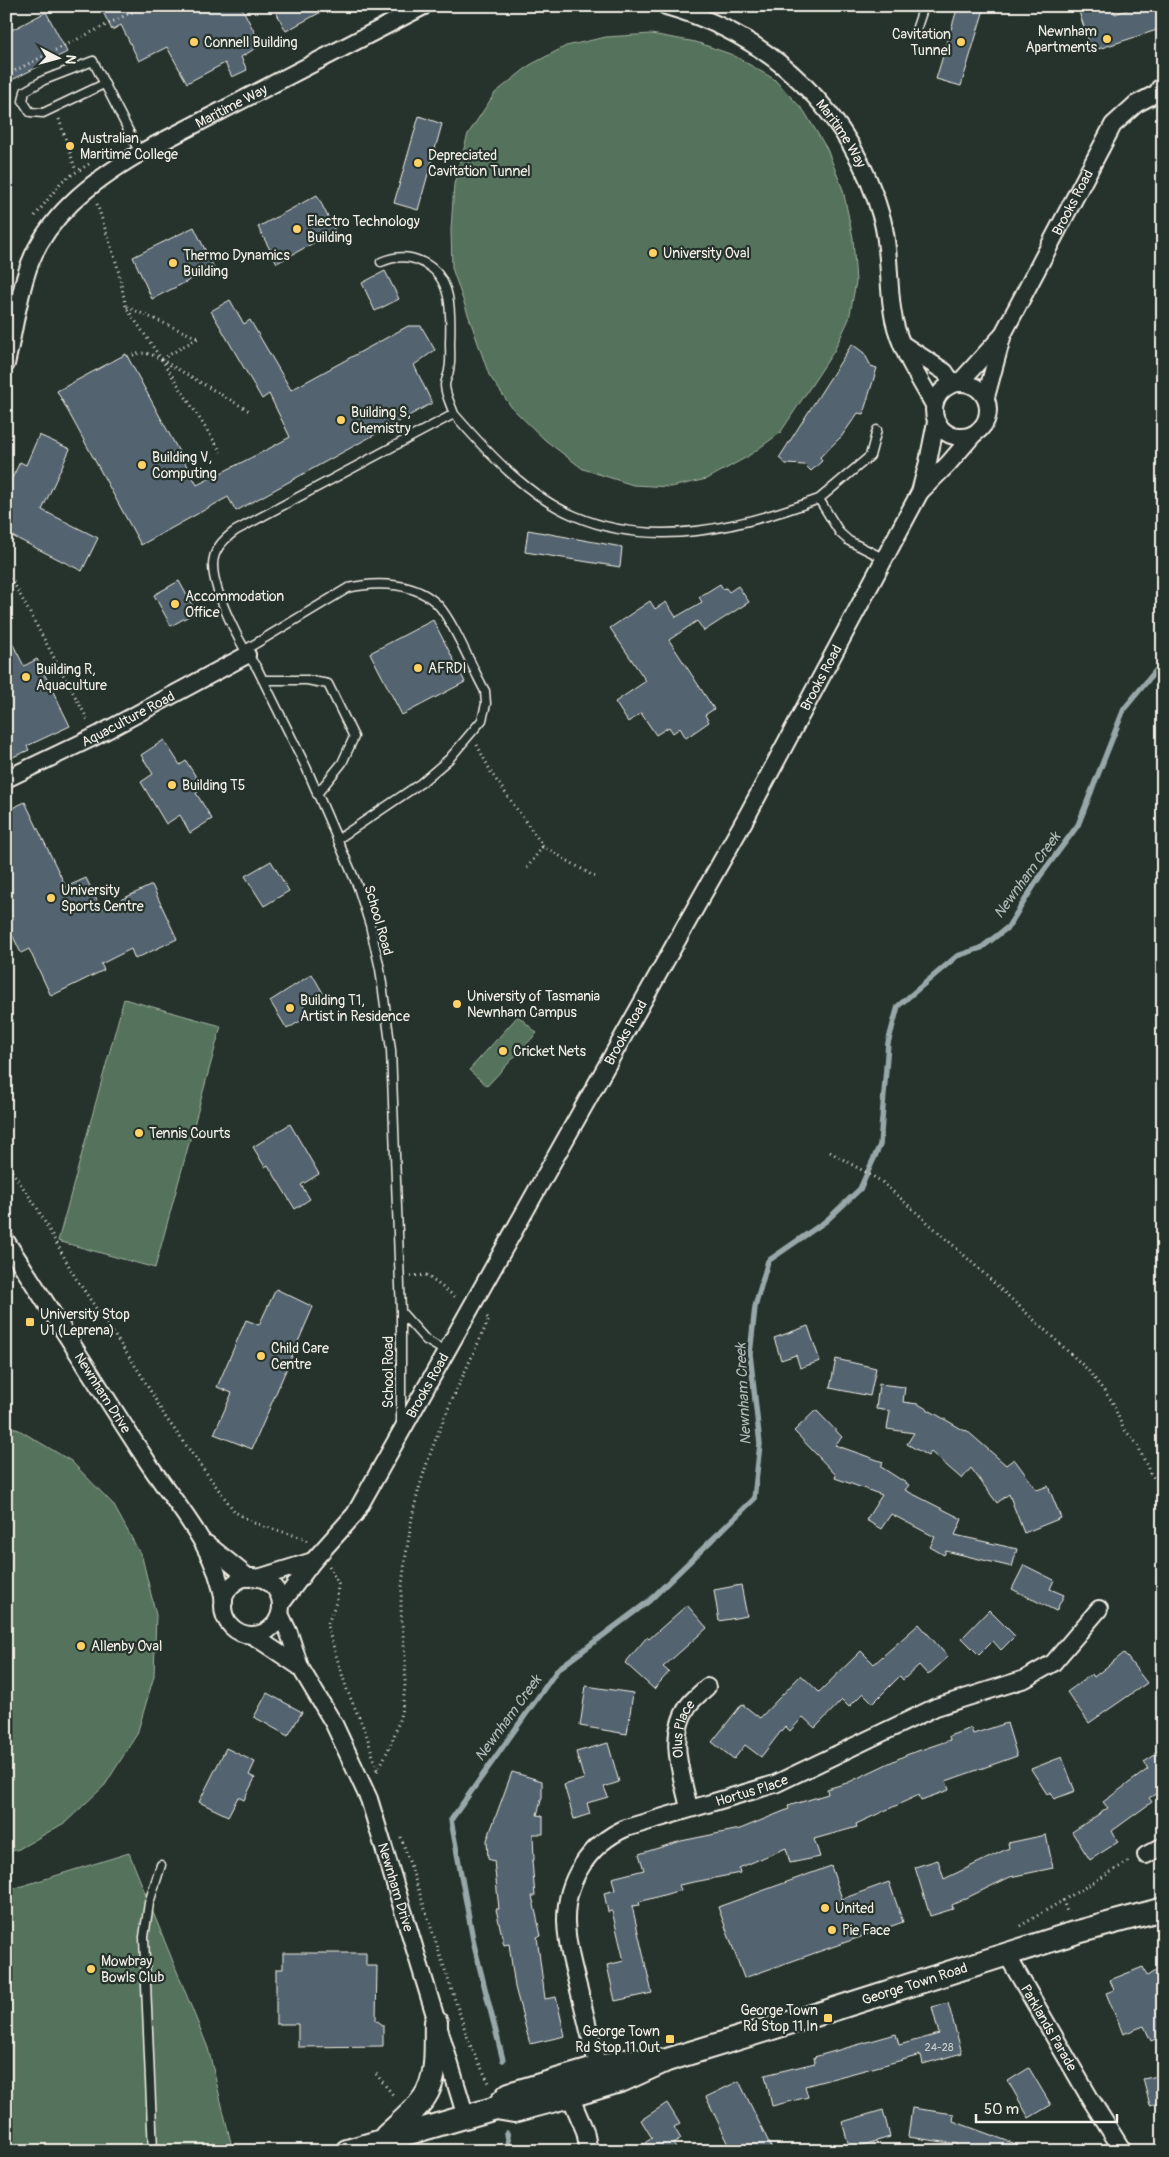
<svg xmlns="http://www.w3.org/2000/svg" width="1169" height="2157" font-family="Pangolin,sans-serif">
<style>
.green{fill:#55735c;stroke:#a4b2a2}
.lines{fill:none;stroke-linecap:round;stroke-linejoin:round}
.stream{stroke:#98a7a8;stroke-width:5.5}
.building{fill:#526470;stroke:#f4f1e8}
.service-casing{stroke:#f4f1e8;stroke-width:11}
.minor-casing{stroke:#f4f1e8;stroke-width:20}
.secondary-casing{stroke:#f4f1e8;stroke-width:26}
.path{stroke:#f4f1e8;stroke-width:3;stroke-dasharray:1 4;stroke-linecap:butt}
.service{stroke:#26332d;stroke-width:8}
.minor{stroke:#26332d;stroke-width:16}
.secondary{stroke:#26332d;stroke-width:22}
.poi-dot{fill:#ffd166;stroke:#26332d;stroke-width:2}
.labels{text-anchor:middle;stroke-width:4.5;stroke-linejoin:round;paint-order:stroke}
.number-label{font-size:11px;fill:#ccceca}
.poi-label{font-size:14px;fill:#f4f1e8;stroke:#26332d;text-anchor:start}
.street-label{font-size:14px;fill:#f4f1e8;stroke:#26332d}
.water-label{font-size:15px;font-style:italic;fill:#afb9b8;stroke:#26332d}
</style>
<rect width="100%" height="100%" fill="#26332d"/>
<filter id="ink" filterUnits="userSpaceOnUse"><feTurbulence type="fractalNoise" baseFrequency=".02" numOctaves="2"/><feDisplacementMap in="SourceGraphic" scale="10" xChannelSelector="R" yChannelSelector="G"/><feConvolveMatrix kernelMatrix="1 2 1 2 8 2 1 2 1" color-interpolation-filters="sRGB"/></filter>
<g filter="url(#ink)">
<path class="green" d="M651,34L696,42L733,55L774,79L804,111L827,149L843,190L853,238L856,282L849,319L834,351L780,433L747,457L707,479L671,487L633,485L583,469L545,440L512,408L489,375L452,268L451,230L454,184L468,134L495,93L530,65L566,46L606,37Z
M124,999L221,1026L155,1268L58,1241Z
M518,1016L537,1033L487,1086L469,1070Z
M6,1426L19,1430L71,1461L113,1504L142,1557L156,1615L154,1676L137,1734L105,1785L66,1822L19,1849L6,1853Z
M129,1853L208,2048L233,2151H6V1891Z"/>
<g class="lines">
<path class="stream" d="M503,2060L474,1945L451,1820L558,1669L649,1601L754,1499L760,1444L750,1354L755,1307L768,1261L826,1221L860,1189L880,1145L888,1043L898,1006L957,956L981,948L1008,927L1040,876L1078,825L1124,709L1163,662
M507,2133L510,2151"/>
</g>
<path class="building" d="M100,6H241L261,45L241,57L247,70L232,77L225,63L187,83L167,47L139,61L121,25L112,30Z
M273,6H332L286,31Z
M958,6H985L961,86L936,79Z
M1077,6H1112L1115,14L1139,6H1163V28L1092,51Z
M46,12L67,52L6,83V33Z
M419,116L442,124L418,210L394,203Z
M317,195L335,231L277,263L258,227Z
M194,227L214,268L152,299L133,257Z
M385,271L399,299L375,311L362,283Z
M230,300L244,324L250,320L291,390L408,326H421L435,350L414,365L432,403L236,511L228,497L141,545L57,391L126,354L197,485L272,447L290,437L269,394L262,399L211,311Z
M852,344L864,353L871,366L877,368L863,414L858,413L841,437L820,457L822,461L811,471L805,465L786,464L779,458Z
M39,435L70,449L42,510L98,538L82,571L6,533V490L20,462L26,465Z
M528,530L622,547L620,567L525,552Z
M179,581L196,612L171,626L154,595Z
M720,584L723,589L726,588L729,592L738,586L749,602L704,631L697,621L669,640L714,709L705,715L709,722L686,738L680,728L673,733L669,727L656,735L641,713L628,722L615,702L646,681L610,628L650,601L655,609L666,602L676,617L702,602L699,597Z
M433,620L465,682L402,715L370,653Z
M6,631L24,666L37,659L70,726L27,746L29,750L6,760Z
M164,740L180,765L186,761L203,788L196,793L212,819L190,833L180,815L166,824L141,782L153,774L141,755Z
M25,802L66,887L86,878L101,909L152,885L177,939L135,959L131,949L101,964L104,970L51,996L29,949L21,953L6,922V811Z
M271,861L289,891L264,906L245,876Z
M312,974L323,993L303,1005L309,1016L287,1029L270,1001Z
M290,1124L319,1174L301,1185L310,1199L295,1209L268,1165L265,1167L253,1147Z
M276,1289L313,1307L252,1449L214,1434L232,1393L217,1387L246,1320L259,1325Z
M808,1326L820,1361L800,1368L796,1355L781,1360L774,1338Z
M836,1359L876,1368L870,1396L830,1388Z
M879,1384L905,1387L903,1402L918,1404L965,1431L966,1430L1006,1465L1014,1459L1037,1490L1048,1486L1061,1518L1024,1533L1009,1494L997,1503L971,1468L962,1479L931,1452L928,1456L907,1444L914,1433L887,1429L890,1411L876,1409Z
M816,1410L842,1437L835,1445L883,1462L881,1467L909,1485L905,1490L962,1519L955,1535L1017,1549L1012,1567L946,1551L944,1555L930,1547L935,1537L891,1514L881,1529L866,1520L882,1495L835,1478L836,1475L794,1431Z
M1024,1565L1054,1580L1050,1589L1064,1595L1056,1611L1012,1589Z
M741,1585L747,1616L719,1621L714,1590Z
M687,1605L707,1628L663,1667L669,1672L654,1689L625,1663L647,1637L649,1639Z
M989,1610L1015,1636L1001,1650L993,1641L979,1655L962,1638Z
M919,1624L948,1657L928,1675L919,1665L903,1680L900,1676L873,1703L863,1693L849,1707L842,1700L815,1728L803,1717L790,1731L785,1726L761,1757L745,1745L734,1759L712,1742L742,1704L760,1718L801,1675L819,1692L861,1651L874,1664Z
M1124,1653L1147,1683L1089,1723L1067,1692L1092,1674L1094,1677Z
M586,1686L633,1693L627,1734L580,1726Z
M267,1693L302,1712L288,1736L254,1717Z
M1007,1723L1017,1756L946,1781L949,1790L921,1800L919,1795L856,1824L857,1827L814,1839L820,1857L790,1863L786,1848L739,1868L740,1873L679,1885L681,1890L639,1902L640,1905L632,1906L652,1993L615,2001L607,1965L624,1961L612,1911L608,1912L604,1893L615,1890L612,1878L644,1870L639,1854L681,1841L740,1829L789,1809L788,1806L828,1794L827,1789L847,1783L906,1755L950,1740L949,1736L971,1728L973,1734Z
M608,1743L619,1782L604,1787L608,1797L587,1803L590,1814L574,1819L564,1785L584,1779L576,1752Z
M226,1748L255,1762L249,1775L255,1778L244,1800L238,1797L228,1816L199,1802Z
M1163,1750V1791L1162,1790L1149,1798L1152,1802L1112,1831L1118,1842L1090,1860L1072,1832L1108,1808L1103,1802L1148,1769L1144,1762Z
M1062,1757L1075,1791L1054,1799L1051,1792L1047,1794L1031,1769Z
M512,1772L542,1781V1797L537,1815L543,1816V1834H533L534,1860L532,1861L535,1896H532L541,1936L537,1937L545,1999L556,1997L565,2036L530,2044L515,1987L509,1944L504,1945L496,1909H499L494,1861L488,1859L487,1840Z
M1046,1835L1053,1868L1010,1877L952,1905L953,1909L930,1916L915,1867L938,1860L944,1879L1009,1848L1008,1843Z
M831,1866L842,1899L889,1882L903,1922L744,1978L718,1907Z
M283,1953H366V1966H377L376,2020L383,2025V2046L298,2047V2024H276V1969H283Z
M1163,1966V2036L1151,2041L1144,2026L1123,2034L1106,1993L1114,1990L1110,1980L1143,1967L1147,1976Z
M948,2003L962,2053L923,2064L921,2055L805,2086L808,2097L772,2106L765,2075L815,2063L814,2057L896,2034L899,2045L939,2034L932,2007Z
M1029,2068L1051,2105L1029,2118L1008,2081Z
M1163,2075V2102L1150,2105L1143,2079Z
M739,2081L773,2151H732L706,2097Z
M667,2103L680,2124L674,2127L681,2139L673,2144L678,2151H633L652,2138L641,2120Z
M912,2108L954,2114L953,2121L1029,2149L1028,2151H956L958,2144L908,2137Z
M883,2110L890,2137L850,2149L842,2122Z"/>
<g class="lines">
<defs>
<path id="service" d="M916,30L924,6
M104,84L43,113L30,112L23,101L25,91L44,80L93,61L140,153
M381,262C395,256 408,255 422,262C453,276 451,313 450,343C450,352 451,362 449,370C449,375 445,380 445,385C445,394 451,405 454,414
M877,430L870,456L819,499L840,533L849,541L883,558
M245,650L348,588C377,581 417,582 439,606C455,625 472,668 485,691L486,704L482,720L449,759L421,783L338,839
M263,680H307L328,684L354,737L342,763L317,794
M445,1351L426,1340L401,1312L391,1050L380,969L370,925L358,887L306,767L257,668C241,647 213,592 213,565C213,550 223,540 235,531L454,414C488,453 527,496 575,516C655,550 742,527 819,499
M401,1426V1312
M153,2151L144,1937L149,1903L161,1865"/>
<g id="minor">
<path id="s1" d="M666,6C771,35 853,113 882,219C891,252 887,286 894,320C901,351 919,378 934,405"/>
<path d="M902,344L945,372L953,384"/>
<path id="s2" d="M6,364C13,335 17,304 26,275C42,219 92,181 140,153L424,6"/>
<path d="M960,382L1000,338"/>
<circle cx="961" cy="410" r="27"/>
<path id="s3" d="M986,397L1003,334L1113,125L1136,104L1163,90"/>
<path d="M921,491L948,464L973,435"/>
<path id="s4" d="M6,779L96,736L247,655"/>
<path id="s5" d="M6,1241C53,1313 98,1386 145,1458C175,1505 216,1545 224,1602"/>
<path d="M207,1544L249,1578"/>
<circle cx="252" cy="1606" r="29"/>
<path d="M258,1578L313,1561"/>
<path id="s6" d="M281,1604L313,1561L355,1514L748,814L920,492L928,462L936,422"/>
<path id="s7" d="M280,1614L289,1633L300,1667L334,1724L369,1799L466,2117"/>
<path d="M252,1635L300,1667"/>
<path id="s8" d="M689,1808C682,1775 667,1737 688,1706C693,1699 701,1693 707,1687"/>
<path d="M1146,1855L1163,1846"/>
<path id="s9" d="M1007,1955L1091,2100L1123,2151"/>
<path id="s10" d="M598,2068C592,2043 586,2018 580,1994C574,1970 567,1947 566,1922C565,1881 589,1844 626,1828L775,1784L936,1707L1025,1679L1053,1663L1099,1609"/>
<path d="M570,2096L585,2131L589,2151"/>
</g>
<g id="secondary">
<path d="M1162,90H1163"/>
<path d="M496,2108L509,2094L598,2068L621,2061L658,2060"/>
<path d="M386,2136C399,2124 414,2112 424,2098C439,2077 435,2046 436,2022"/>
<path id="s11" d="M347,2151L496,2108L514,2111L570,2096L623,2080L667,2060L825,2012L1074,1933L1163,1909"/>
</g>
</defs>
<use href="#service" class="service-casing"/>
<use href="#minor" class="minor-casing"/>
<use href="#secondary" class="secondary-casing"/>
<path class="path" d="M6,75L144,6
M59,119L76,171
M97,204L117,265L126,307L162,360L251,412
M35,216L62,181L89,164
M127,307L198,338
M128,357C142,351 149,352 162,360L221,452
M162,359L198,338
M6,575L13,582L89,722
M477,745L492,774L543,846L595,877
M527,868L543,846
M830,1152L881,1181L953,1245L1087,1369L1112,1401L1123,1428L1137,1444L1150,1473L1163,1489
M6,1163L36,1206L75,1277L140,1373L166,1418L235,1512L254,1523L303,1538L307,1541
M411,1276L426,1275L457,1298
M329,1566L338,1584L337,1600L327,1626L347,1690L366,1733L378,1773
M377,1771C393,1744 404,1714 405,1682C407,1655 401,1629 401,1602C402,1576 407,1549 411,1523C424,1452 460,1384 489,1319L486,1316
M401,1837L470,2045L490,2085
M1063,1900L1067,1912
M1020,1926L1131,1860
M376,2074L393,2095"/>
<use href="#service" class="service"/>
<use href="#minor" class="minor"/>
<use href="#secondary" class="secondary"/>
</g>
</g>
<g class="poi-dot">
<circle cx="1107" cy="39" r="5"/>
<circle cx="194" cy="42" r="5"/>
<circle cx="961" cy="42" r="5"/>
<circle cx="70" cy="146" r="5"/>
<circle cx="418" cy="163" r="5"/>
<circle cx="297" cy="229" r="5"/>
<circle cx="653" cy="253" r="5"/>
<circle cx="173" cy="263" r="5"/>
<circle cx="341" cy="420" r="5"/>
<circle cx="142" cy="465" r="5"/>
<circle cx="175" cy="604" r="5"/>
<circle cx="418" cy="668" r="5"/>
<circle cx="26" cy="677" r="5"/>
<circle cx="172" cy="785" r="5"/>
<circle cx="51" cy="898" r="5"/>
<circle cx="457" cy="1004" r="5"/>
<circle cx="290" cy="1008" r="5"/>
<circle cx="503" cy="1051" r="5"/>
<circle cx="139" cy="1133" r="5"/>
<rect x="25" y="1317" width="10" height="10" rx="2.5"/>
<circle cx="261" cy="1356" r="5"/>
<circle cx="81" cy="1646" r="5"/>
<circle cx="825" cy="1908" r="5"/>
<circle cx="832" cy="1930" r="5"/>
<circle cx="91" cy="1969" r="5"/>
<rect x="823" y="2013" width="10" height="10" rx="2.5"/>
<rect x="665" y="2034" width="10" height="10" rx="2.5"/>
</g>
<g class="labels">
<g class="number-label">
<text x="939" y="2051">24-28</text>
</g>
<g class="poi-label">
<text x="1097" y="36" text-anchor="end">Newnham<tspan x="1097" dy="16">Apartments</tspan></text>
<text x="951" y="39" text-anchor="end">Cavitation<tspan x="951" dy="16">Tunnel</tspan></text>
<text x="204" y="47">Connell Building</text>
<text x="80" y="143">Australian<tspan x="80" dy="16">Maritime College</tspan></text>
<text x="428" y="160">Depreciated<tspan x="428" dy="16">Cavitation Tunnel</tspan></text>
<text x="307" y="226">Electro Technology<tspan x="307" dy="16">Building</tspan></text>
<text x="663" y="258">University Oval</text>
<text x="183" y="260">Thermo Dynamics<tspan x="183" dy="16">Building</tspan></text>
<text x="351" y="417">Building S,<tspan x="351" dy="16">Chemistry</tspan></text>
<text x="152" y="462">Building V,<tspan x="152" dy="16">Computing</tspan></text>
<text x="185" y="601">Accommodation<tspan x="185" dy="16">Office</tspan></text>
<text x="428" y="673">AFRDI</text>
<text x="36" y="674">Building R,<tspan x="36" dy="16">Aquaculture</tspan></text>
<text x="182" y="790">Building T5</text>
<text x="61" y="895">University<tspan x="61" dy="16">Sports Centre</tspan></text>
<text x="467" y="1001">University of Tasmania<tspan x="467" dy="16">Newnham Campus</tspan></text>
<text x="300" y="1005">Building T1,<tspan x="300" dy="16">Artist in Residence</tspan></text>
<text x="513" y="1056">Cricket Nets</text>
<text x="149" y="1138">Tennis Courts</text>
<text x="40" y="1319">University Stop<tspan x="40" dy="16">U1 (Leprena)</tspan></text>
<text x="271" y="1353">Child Care<tspan x="271" dy="16">Centre</tspan></text>
<text x="91" y="1651">Allenby Oval</text>
<text x="835" y="1913">United</text>
<text x="842" y="1935">Pie Face</text>
<text x="101" y="1966">Mowbray<tspan x="101" dy="16">Bowls Club</tspan></text>
<text x="818" y="2015" text-anchor="end">George Town<tspan x="818" dy="16">Rd Stop 11 In</tspan></text>
<text x="660" y="2036" text-anchor="end">George Town<tspan x="660" dy="16">Rd Stop 11 Out</tspan></text>
</g>
<g class="street-label">
<text dy="5" stroke="none"><textPath href="#s2" startOffset="365">Maritime Way</textPath></text>
<text dy="5" stroke="none"><textPath href="#s1" startOffset="222">Maritime Way</textPath></text>
<text dy="5" stroke="none"><textPath href="#s3" startOffset="214">Brooks Road</textPath></text>
<text dy="5" stroke="none"><textPath href="#s6" startOffset="1074">Brooks Road</textPath></text>
<text dy="5" stroke="none"><textPath href="#s4" startOffset="136">Aquaculture Road</textPath></text>
<text transform="translate(379 920) rotate(74)" y="5">School Road</text>
<text dy="5" stroke="none"><textPath href="#s6" startOffset="669">Brooks Road</textPath></text>
<text transform="translate(388 1372) rotate(-90)" y="5">School Road</text>
<text dy="5" stroke="none"><textPath href="#s6" startOffset="264">Brooks Road</textPath></text>
<text dy="5" stroke="none"><textPath href="#s5" startOffset="180">Newnham Drive</textPath></text>
<text dy="5" stroke="none"><textPath href="#s8" startOffset="81">Olus Place</textPath></text>
<text dy="5" stroke="none"><textPath href="#s10" startOffset="399">Hortus Place</textPath></text>
<text dy="5" stroke="none"><textPath href="#s7" startOffset="298">Newnham Drive</textPath></text>
<text dy="5" stroke="none"><textPath href="#s11" startOffset="594">George Town Road</textPath></text>
<text dy="5" stroke="none"><textPath href="#s9" startOffset="84">Parklands Parade</textPath></text>
</g>
<g class="water-label">
<text transform="translate(1027 875) rotate(-54)" y="5">Newnham Creek</text>
<text transform="translate(743 1394) rotate(-93)" y="5">Newnham Creek</text>
<text transform="translate(508 1718) rotate(-54)" y="5">Newnham Creek</text>
</g>
</g>
<rect width="1169" height="2157" fill="none" stroke="#26332d" stroke-width="25"/>
<rect x="12" y="12" width="1144" height="2132" fill="none" stroke="#f4f1e8" stroke-width="2" filter="url(#ink)"/>
<g transform="translate(58 58) rotate(96)" stroke="#26332d" stroke-width="4" paint-order="stroke">
<path d="M0-4L9 19L0 12L-9 19Z" fill="#f4f1e8"/>
<text y="-8" font-size="14" font-weight="bold" text-anchor="middle" fill="#f4f1e8">N</text>
</g>
<path d="M976 2114v8h141v-8" fill="none" stroke="#f4f1e8" stroke-width="2.5"/>
<text x="984" y="2114" font-size="15" fill="#f4f1e8" stroke="#26332d" stroke-width="4" paint-order="stroke">50 m</text>
</svg>
